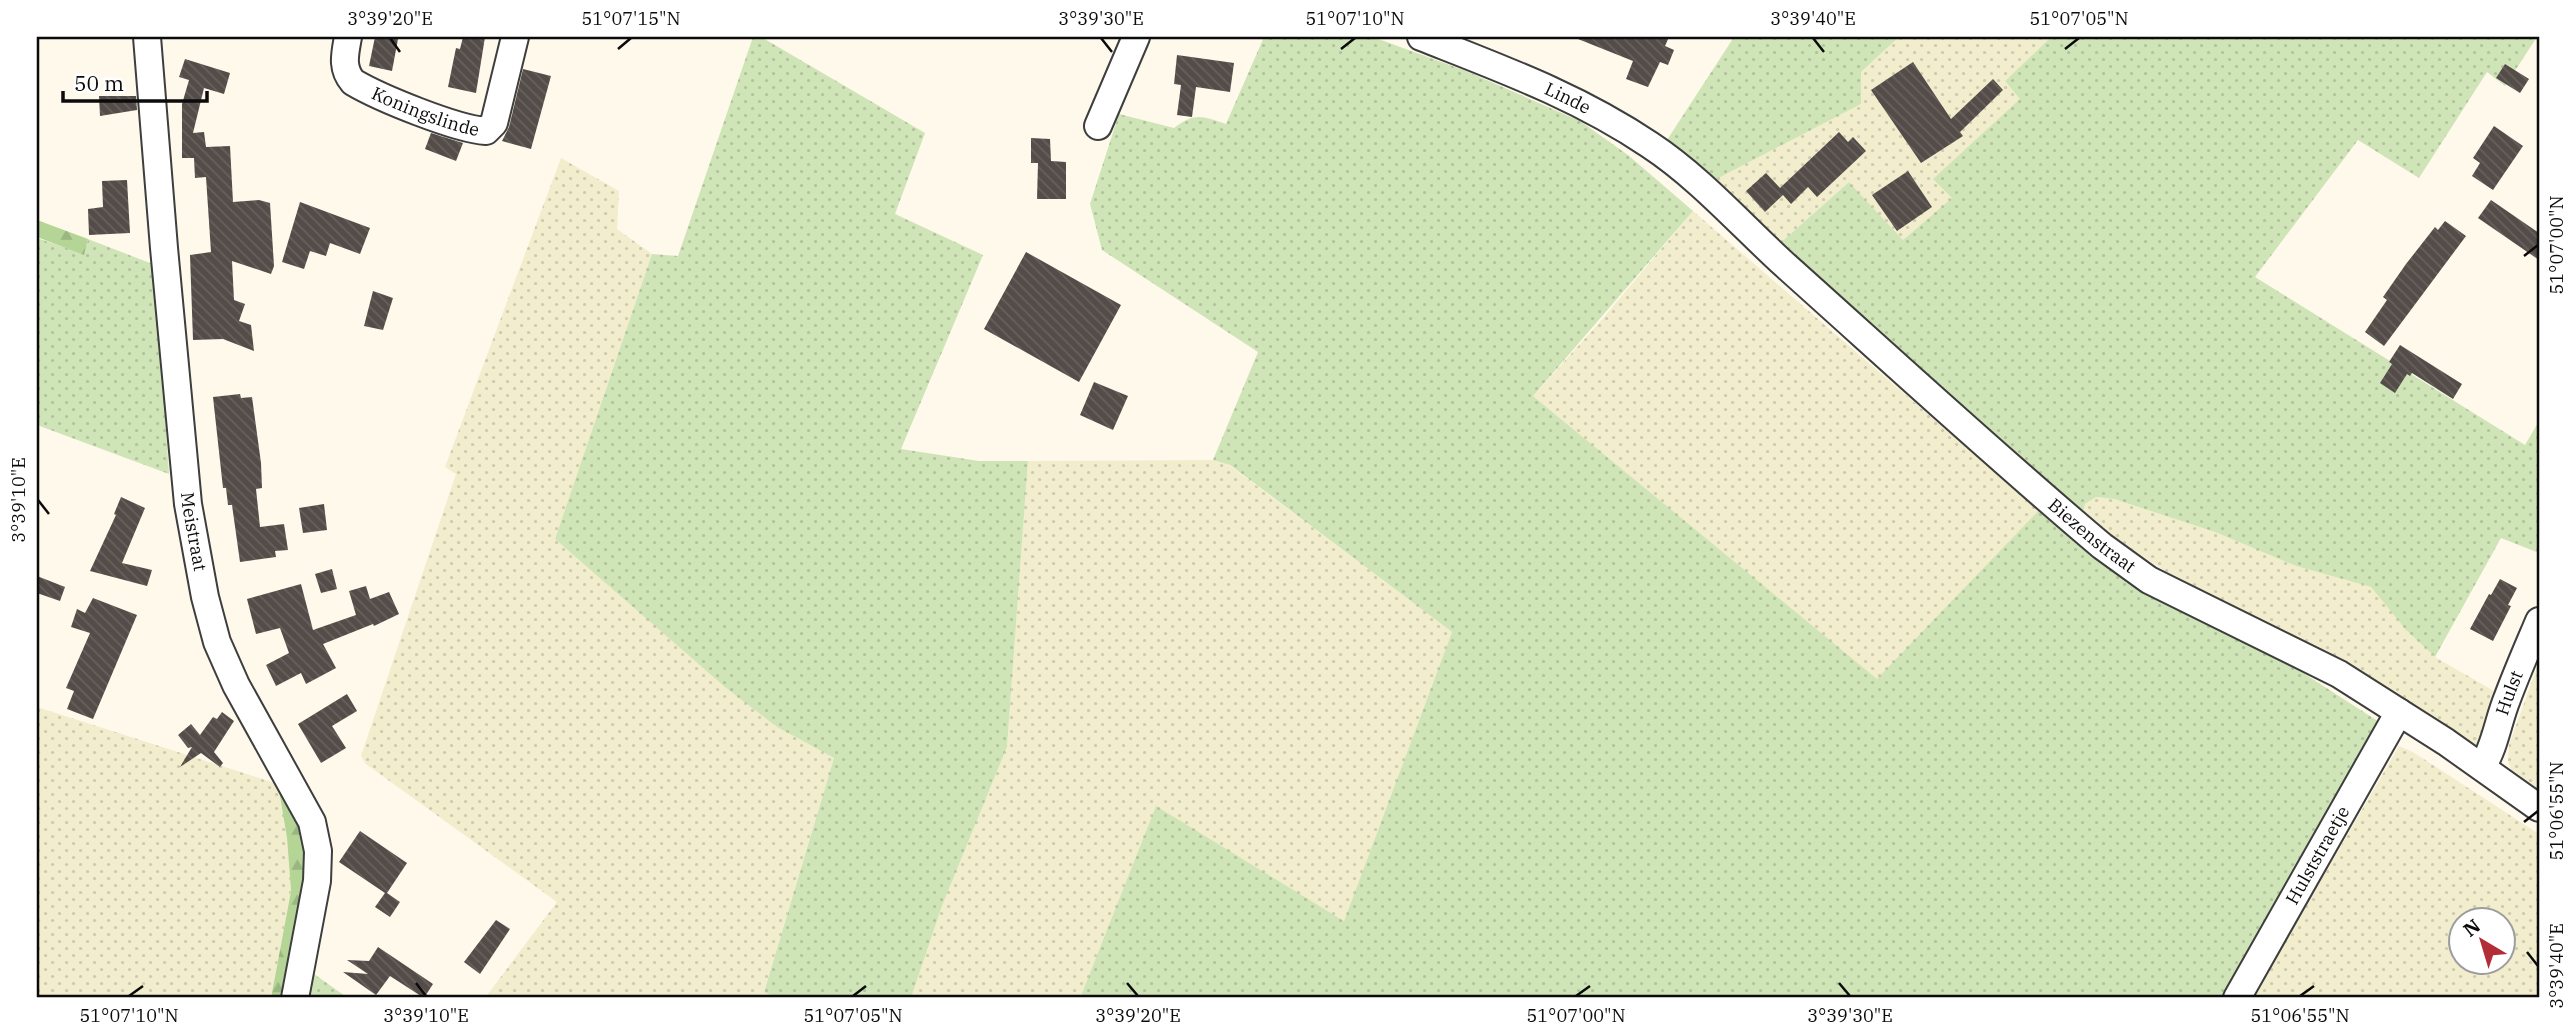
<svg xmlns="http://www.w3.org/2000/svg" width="2576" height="1035" font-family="'IBM Plex Serif',serif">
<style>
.farmland{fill:url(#farmland-dots);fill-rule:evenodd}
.grass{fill:url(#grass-dots)}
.forest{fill:url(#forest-firs)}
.building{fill:url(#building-back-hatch)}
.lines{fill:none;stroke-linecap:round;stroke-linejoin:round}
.minor-casing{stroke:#3e3e3e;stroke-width:30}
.minor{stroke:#fff;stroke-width:26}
.ticks{fill:none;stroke:#0b0b0b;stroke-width:2.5}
.labels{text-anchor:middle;stroke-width:7;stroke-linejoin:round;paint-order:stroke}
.street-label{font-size:18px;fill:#0b0b0b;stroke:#fff}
.neatline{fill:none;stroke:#0b0b0b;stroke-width:2.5}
.ticks-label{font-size:18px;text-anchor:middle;fill:#0b0b0b}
</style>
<defs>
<pattern id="farmland-dots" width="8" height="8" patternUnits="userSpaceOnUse" patternTransform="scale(1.75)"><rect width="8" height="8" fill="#f2edcd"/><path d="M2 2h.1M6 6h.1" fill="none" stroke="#cecaaf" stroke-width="1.8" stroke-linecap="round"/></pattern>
<pattern id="grass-dots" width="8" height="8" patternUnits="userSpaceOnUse" patternTransform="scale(1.75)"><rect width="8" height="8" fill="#d0e5b7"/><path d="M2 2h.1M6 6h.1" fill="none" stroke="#b1c39c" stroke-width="1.8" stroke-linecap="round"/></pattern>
<pattern id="forest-firs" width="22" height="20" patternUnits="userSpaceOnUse" patternTransform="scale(1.75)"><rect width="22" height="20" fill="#b5d597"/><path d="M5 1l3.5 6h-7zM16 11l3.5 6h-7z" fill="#9ab681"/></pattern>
<pattern id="building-back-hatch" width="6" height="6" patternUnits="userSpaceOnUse" patternTransform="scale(1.75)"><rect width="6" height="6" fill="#534c48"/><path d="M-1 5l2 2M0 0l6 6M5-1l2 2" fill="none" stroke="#67615e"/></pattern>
</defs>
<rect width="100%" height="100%" fill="#fef9eb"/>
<path class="farmland" d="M1899,37H2051L2005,81L2021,99L1934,179L1953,198L1903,240L1849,182L1778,245L1709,183L1861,104V72Z
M561,158L619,191L617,229L652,254L555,539L777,727L834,758L764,991L777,998H485L557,902L366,764L361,756L456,474L445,467Z
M1693,211L2039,510L1877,680L1533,396L1599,323Z
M1213,460L1229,465L1452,632L1344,921L1156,807L1080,998H911L942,906L1007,747L1028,461Z
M2096,497L2114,499L2215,532L2296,566L2371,587L2406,630L2435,657L2501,695L2482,745L2466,743L2406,704L2283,631L2168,573L2082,516L2085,504Z
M2539,662V794L2514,777L2508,762L2509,745Z
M37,707L278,784L287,838L291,891L271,998H37Z
M2399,746L2413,752L2539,834V998H2253ZM2460,920H2502V962H2460Z"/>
<path class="grass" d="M753,37H761L925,133L895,214L983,255L901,449L979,461H1028L1007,747L942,906L911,998H777L764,992L834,758L777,727L725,687L555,539L652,254L678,256Z
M1264,37H1373L1466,71L1580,121L1628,155L1693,211L1533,396L1877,679L2039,510L2109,568L2156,596L2297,669L2387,727L2228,998H1080L1156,806L1344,921L1452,632L1230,465L1213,460L1258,352L1102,250L1090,204L1119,114L1174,128C1195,112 1202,116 1226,124Z
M1734,37H1899L1861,72V104L1709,183L1667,140Z
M2051,37H2537L2505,86L2487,72L2419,178L2358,140L2255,277L2525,445L2539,421V553L2501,538L2435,657L2406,630L2371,587L2296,566L2215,532L2114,499L2096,497L2085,504L2082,516L1778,245L1849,182L1903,240L1952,198L1933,179L2020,99L2005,81Z
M37,238L84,254L88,239L155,265L169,474L37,425Z
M314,974L348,998H309Z"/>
<path class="forest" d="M37,220L88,239L84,255L37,237Z
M278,784L305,839V879L287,998H271L291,891L287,838Z"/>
<path class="building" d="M375,37L398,39L392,71L369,66Z
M463,37H485L476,93L448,87L456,48L460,49Z
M1573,37H1669L1665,46L1674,50L1668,65L1660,62L1648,87L1626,79L1633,61Z
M1177,55L1234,63L1230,92L1196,87L1192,117L1177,115L1181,85L1174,84Z
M185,59L230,73L224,94L204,88L193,133L204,132L206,147L230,146L233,202L259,200L270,203L274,266L271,274L232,261L234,300L245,304L239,321L251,325L254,351L223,339L193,340L190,255L211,252L206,177L195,178L194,158H182V104L189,80L179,77Z
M1913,62L1951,119L1993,79L2003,90L1960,132L1963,136L1921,163L1871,90Z
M2505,64L2529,79L2520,93L2496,78Z
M523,69L551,76L531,149L502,141L509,127Z
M99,96H136L137,110L100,116Z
M2494,126L2523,146L2493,190L2472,176L2480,163L2473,158Z
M1839,132L1848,142L1853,137L1866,151L1817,197L1808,187L1791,204L1783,195L1765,212L1746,191L1766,173L1780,188Z
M431,133L463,143L456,161L425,149Z
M1031,138L1050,139L1051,161L1066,162V199H1037L1038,163H1031Z
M1908,171L1932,207L1897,231L1872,195Z
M127,180L130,233L89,235L88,209L103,207L102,181Z
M2491,200L2539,233V260L2478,218Z
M300,202L370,228L360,254L330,243L326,256L310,251L304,269L282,262Z
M2445,221L2466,236L2384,346L2365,332L2387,300L2383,297L2406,264L2435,227L2438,230Z
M1026,252L1121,305L1079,382L984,329Z
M373,291L393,298L383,330L364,326Z
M2400,345L2462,384L2453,399L2412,373L2410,376L2407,374L2395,393L2380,383L2392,364L2389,362Z
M1094,382L1128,396L1113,430L1080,415Z
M240,394L241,398L252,397L261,463L262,488L256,489L260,527L284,524L288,550L275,551L276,557L240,562L232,505H228L226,488H223L213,397Z
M121,497L145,508L122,563L152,570L147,586L90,571L116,515L114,514Z
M324,504L327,530L303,533L299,508Z
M332,569L337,589L321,593L315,574Z
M37,576L65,587L60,601L37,593Z
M2500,579L2517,588L2508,605L2511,606L2493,641L2470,629L2489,594L2491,595Z
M301,584L313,630L356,615L349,591L366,586L370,599L389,592L399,614L374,626L373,624L323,644L336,668L306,684L301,673L276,686L266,665L289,653L280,628L256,634L247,599Z
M93,598L137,615L93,719L67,709L74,691L66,688L90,633L71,627L77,609L85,613Z
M347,694L357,711L332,726L346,748L321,763L298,724Z
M222,712L234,721L214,752L223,763L220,767L201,753L180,767L192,747L188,748L178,735L191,724L200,735L213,717L217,719Z
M360,831L407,863L387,893L400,902L390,917L375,907L385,893L339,862Z
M496,920L510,929L480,974L464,962Z
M378,947L433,984L424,998L390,976L376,995L343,972L368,974L347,960L369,961Z"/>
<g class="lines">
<defs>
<g id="minor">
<path id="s1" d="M147,37L164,248L188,504L205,597L217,642L236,685L312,822L318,851L317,881L295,998"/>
<path id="s2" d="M348,37C345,54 341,68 353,82C380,98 456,129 486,131L494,123L515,37"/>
<path id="s3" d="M1421,37C1502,69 1577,96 1650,145C1700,178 1741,225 1785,265C1890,359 1994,455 2102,546L2149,580L2339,674L2446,742L2539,808"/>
<path d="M1098,126L1136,37"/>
<path id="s4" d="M2482,767C2495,747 2498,721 2507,699C2517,672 2528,647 2539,621"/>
<path id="s5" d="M2237,998L2399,712"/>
</g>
</defs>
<use href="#minor" class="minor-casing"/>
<use href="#minor" class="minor"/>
</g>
<path class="ticks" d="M390,38L400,52M1101,38L1112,52M1813,38L1824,52M618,49L631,38M1341,49L1355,38M2065,49L2079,38M2524,256L2538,245M38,500L49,514M2524,822L2538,811M2527,952L2538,966M416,983L426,996M1127,983L1138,996M1839,983L1850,996M129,996L143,986M853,996L866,986M1576,996L1590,986M2300,996L2314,986"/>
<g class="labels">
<g class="street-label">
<text dy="6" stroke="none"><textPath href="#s3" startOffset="159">Linde</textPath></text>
<text dy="6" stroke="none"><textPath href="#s2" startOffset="126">Koningslinde</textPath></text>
<text dy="6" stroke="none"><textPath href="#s1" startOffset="497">Meistraat</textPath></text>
<text dy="6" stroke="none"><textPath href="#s3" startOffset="844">Biezenstraat</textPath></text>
<text dy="6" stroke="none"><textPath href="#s4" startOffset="79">Hulst</textPath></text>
<text dy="6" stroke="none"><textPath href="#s5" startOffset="164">Hulststraetje</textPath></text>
</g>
</g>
<rect width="2576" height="1035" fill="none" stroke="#ffffff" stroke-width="77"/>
<g transform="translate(2482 941) rotate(322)"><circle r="33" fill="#ffffff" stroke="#9d9d9d" stroke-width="2"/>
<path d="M0-5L12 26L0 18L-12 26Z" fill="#b22d36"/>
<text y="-10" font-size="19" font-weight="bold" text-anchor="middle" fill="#0b0b0b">N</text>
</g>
<path d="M63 91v10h144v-10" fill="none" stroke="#0b0b0b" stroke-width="3.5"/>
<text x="74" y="91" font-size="21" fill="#0b0b0b" stroke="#ffffff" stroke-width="5" paint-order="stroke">50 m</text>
<rect x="38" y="38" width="2500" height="958" class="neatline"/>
<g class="ticks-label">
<text x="390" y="25">3°39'20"E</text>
<text x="631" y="25">51°07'15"N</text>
<text x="1101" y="25">3°39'30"E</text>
<text x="1355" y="25">51°07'10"N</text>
<text x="1813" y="25">3°39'40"E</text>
<text x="2079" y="25">51°07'05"N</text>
<text transform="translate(2557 245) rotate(-90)" y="6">51°07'00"N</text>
<text transform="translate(19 500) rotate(-90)" y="6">3°39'10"E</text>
<text transform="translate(2557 811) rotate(-90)" y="6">51°06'55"N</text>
<text transform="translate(2557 966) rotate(-90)" y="6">3°39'40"E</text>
<text x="129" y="1022">51°07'10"N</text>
<text x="426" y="1022">3°39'10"E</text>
<text x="853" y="1022">51°07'05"N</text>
<text x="1138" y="1022">3°39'20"E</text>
<text x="1576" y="1022">51°07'00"N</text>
<text x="1850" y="1022">3°39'30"E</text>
<text x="2300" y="1022">51°06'55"N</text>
</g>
</svg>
